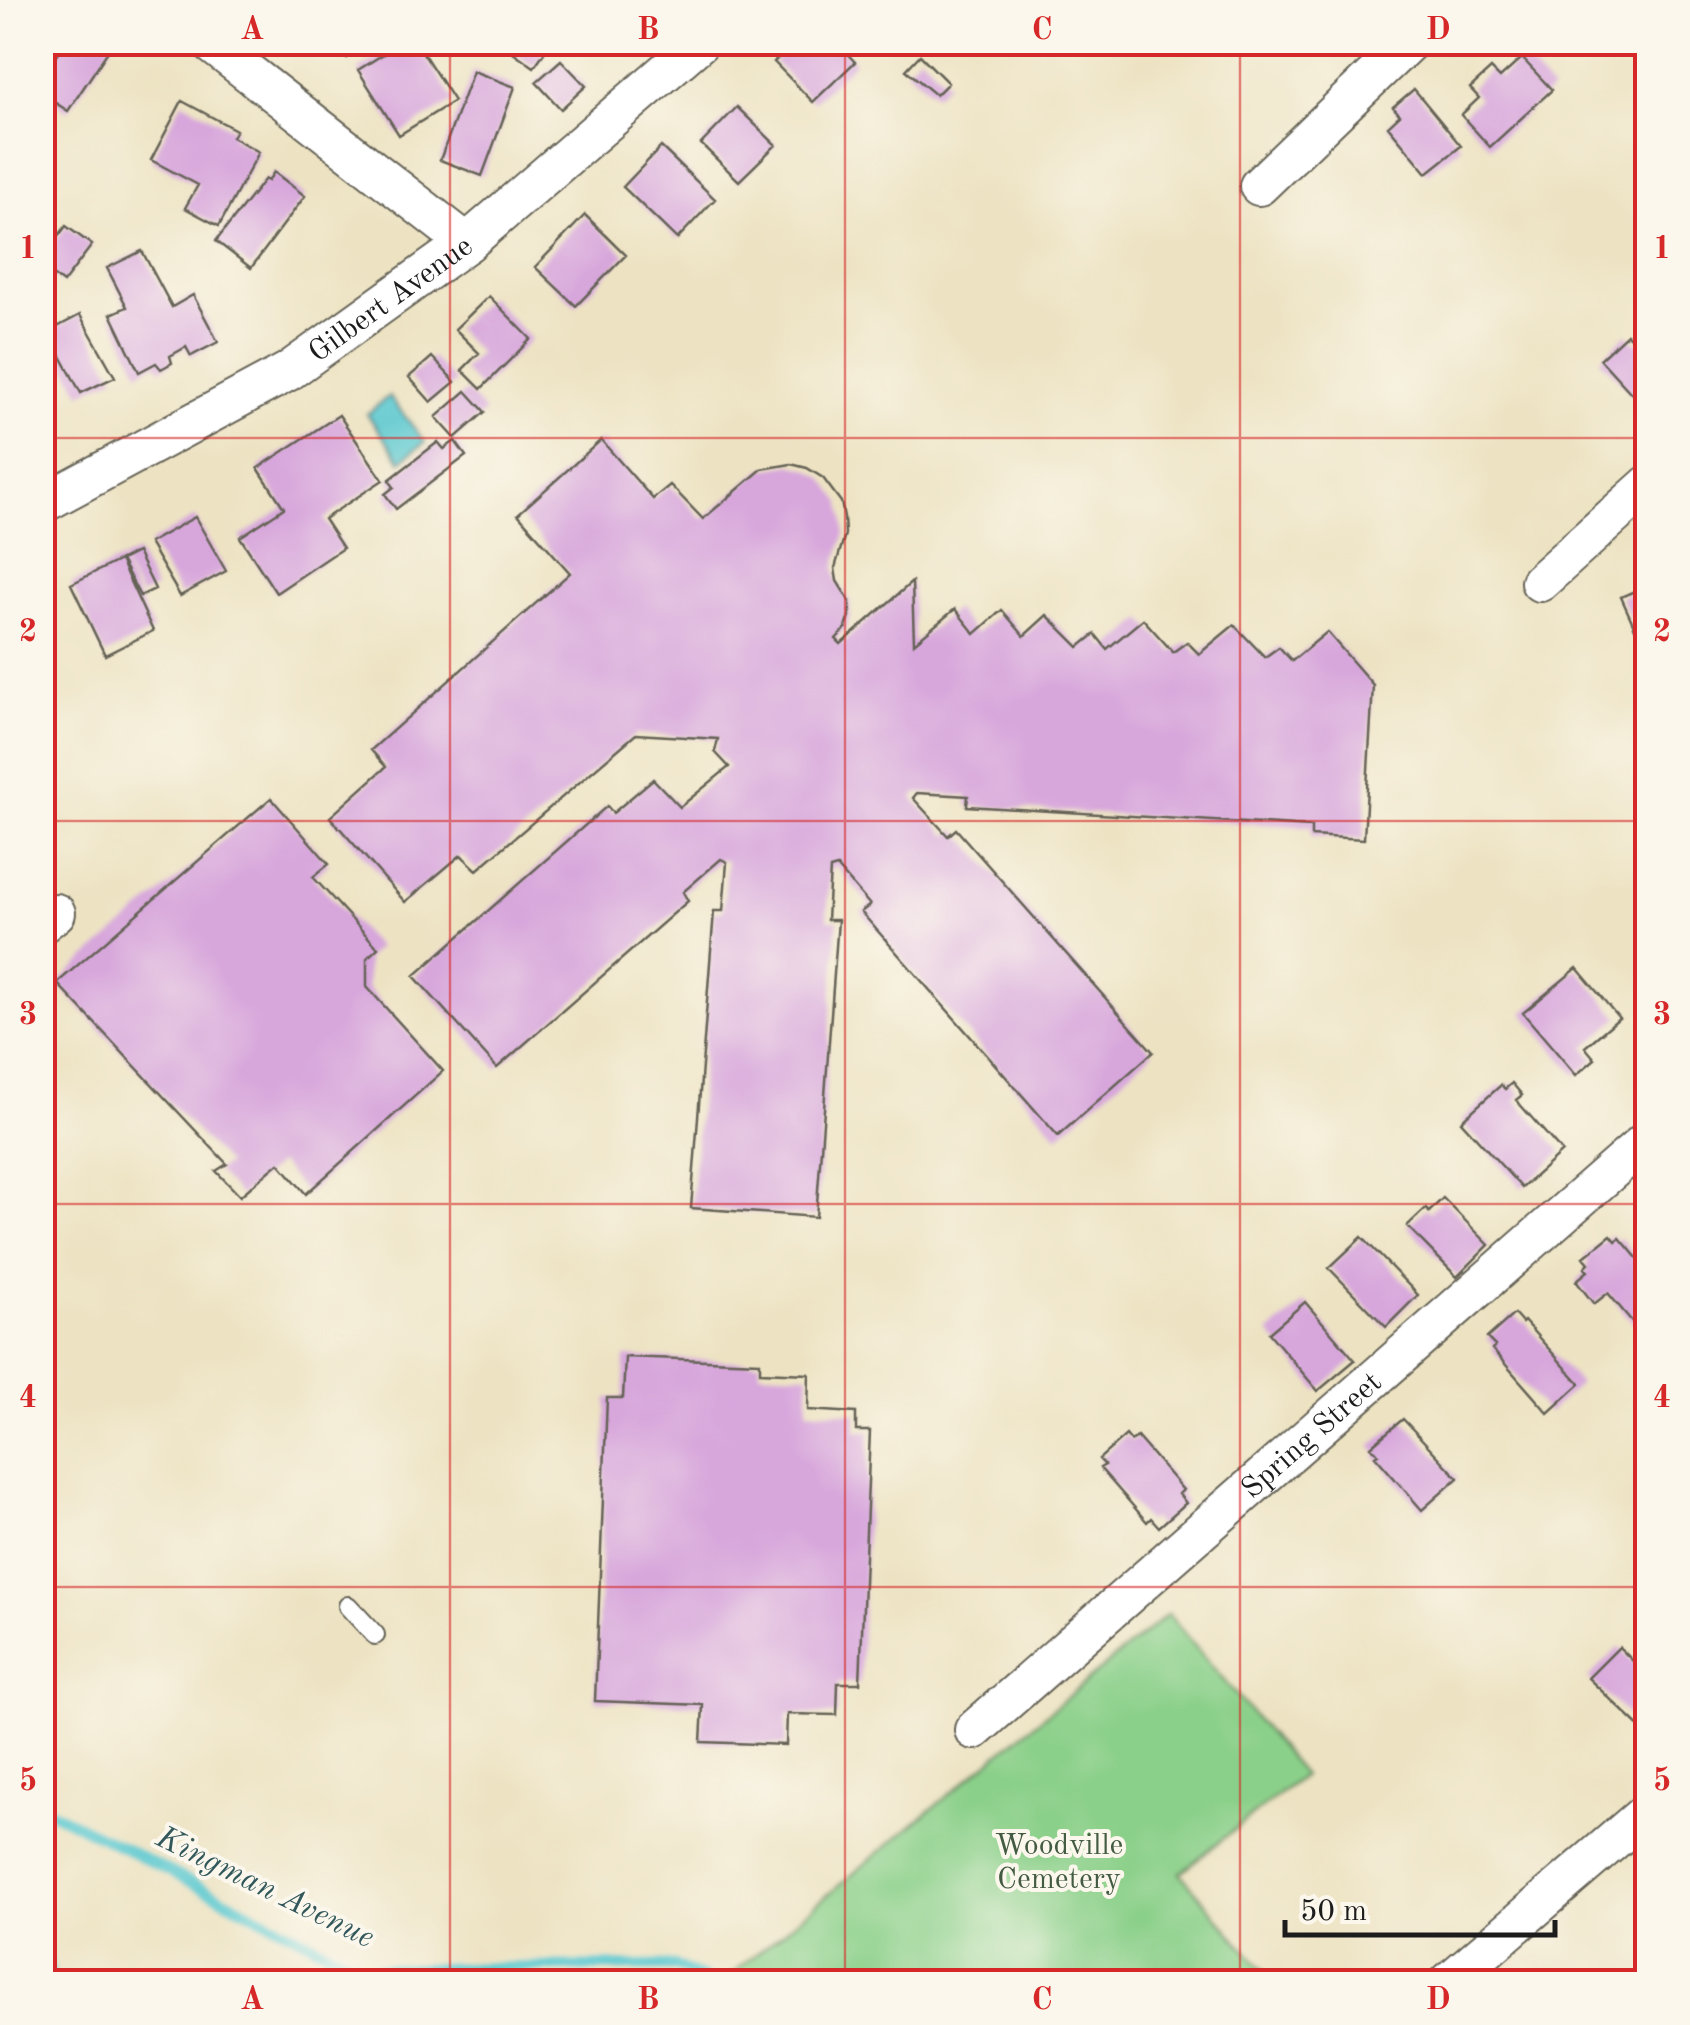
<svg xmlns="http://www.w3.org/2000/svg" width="1690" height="2025" font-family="'Old Standard TT',serif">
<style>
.green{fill:#8bd08a;stroke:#547653;stroke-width:2.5}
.water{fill:#5ac8cf;stroke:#3b7276;stroke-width:2.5}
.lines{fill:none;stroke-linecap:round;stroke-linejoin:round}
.stream{stroke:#5ac8cf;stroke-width:11}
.building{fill:#d7a6db}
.lane-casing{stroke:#656256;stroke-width:22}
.street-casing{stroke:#656256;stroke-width:42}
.lane{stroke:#fff;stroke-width:18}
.street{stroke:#fff;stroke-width:38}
.grid{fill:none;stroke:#d62828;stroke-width:2.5;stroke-opacity:0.55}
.labels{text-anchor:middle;stroke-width:8;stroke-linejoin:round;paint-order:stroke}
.street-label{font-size:30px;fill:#1c1c1c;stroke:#fbf7ec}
.park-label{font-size:30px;fill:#435b42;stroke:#fbf7ec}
.water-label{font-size:32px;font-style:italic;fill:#32585b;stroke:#fbf7ec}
.neatline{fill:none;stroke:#d62828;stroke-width:4}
.grid-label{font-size:32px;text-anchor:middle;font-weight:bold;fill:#d62828}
</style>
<rect width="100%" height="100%" fill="#fbf7ec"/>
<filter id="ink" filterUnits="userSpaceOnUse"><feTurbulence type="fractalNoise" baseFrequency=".01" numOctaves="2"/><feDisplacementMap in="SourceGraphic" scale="20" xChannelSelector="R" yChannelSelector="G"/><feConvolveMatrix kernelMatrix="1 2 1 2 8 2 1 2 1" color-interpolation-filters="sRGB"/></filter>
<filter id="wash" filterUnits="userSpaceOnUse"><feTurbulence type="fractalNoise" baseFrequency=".0048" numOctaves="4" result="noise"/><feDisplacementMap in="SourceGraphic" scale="40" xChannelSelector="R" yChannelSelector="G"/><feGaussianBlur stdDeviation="2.25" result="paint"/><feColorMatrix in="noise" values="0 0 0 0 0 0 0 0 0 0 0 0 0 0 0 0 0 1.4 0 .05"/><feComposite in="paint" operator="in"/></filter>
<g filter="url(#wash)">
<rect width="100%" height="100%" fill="#ede3c3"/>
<path class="green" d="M1168,1614L1303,1775L1180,1873L1273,1982H722Z"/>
<path class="water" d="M389,396L425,442L401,461L367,414Z"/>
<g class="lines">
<path class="stream" d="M42,1807L363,1969L675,1966L712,1982
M42,1944L52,1982"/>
</g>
<g id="blocks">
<path class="building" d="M65,42H114L68,111L42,94V76Z
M329,42H360L347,58Z
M403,42H416L454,101L399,135L358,70Z
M499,42H541L548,47L534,67Z
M795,42H836L855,62L813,102L774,62Z
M920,55L948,83L936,95L906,70Z
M1522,58L1552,90L1490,147L1461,115L1479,98L1470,88L1491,69L1500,78Z
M561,60L586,86L561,109L536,82Z
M473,71L515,87L482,176L440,160Z
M1414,89L1461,146L1427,173L1388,126L1400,115L1393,107Z
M182,101L236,130L232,137L259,152L219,226L185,208L198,185L151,160Z
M737,107L776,145L739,181L701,144Z
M661,147L715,199L677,239L623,187Z
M274,172L305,196L251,268L216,241L265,179L268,181Z
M585,215L626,255L576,306L535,267Z
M66,226L92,245L63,283L42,267V258Z
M142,251L172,307L193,295L218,342L191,356L186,347L170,356L172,363L161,369L156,363L139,372L111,314L127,307L107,268Z
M489,296L531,339L481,389L462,370L479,353L455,329Z
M80,315L115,377L81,393L48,332Z
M1627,334L1637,344L1645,337L1648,340V400L1642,405L1600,359Z
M432,357L455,382L431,402L409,377Z
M466,391L485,412L455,438L436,417Z
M339,415L383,480L324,519L343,548L276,593L240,537L284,508L258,468Z
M601,440L653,499L670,485L703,519L762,469L791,464L807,468L823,478L841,502L844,517L845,534L835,568L837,581L850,602V616L846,628L836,639L841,644L912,582L914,643L955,609L975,634L1002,610L1024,636L1047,615L1079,647L1095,634L1107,649L1143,619L1173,652L1187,642L1199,654L1234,625L1265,657L1279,647L1292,661L1327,632L1373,685L1364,839L1311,836V827L967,806L968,796L917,793L913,798L948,836L956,829L1153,1052L1058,1136L861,912L870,905L837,867L830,869L827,920H838L816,1217L691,1208L714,911H723L727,862L721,859L683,892L688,901L497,1068L414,976L607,806L613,813L653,779L680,807L729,767L715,752L718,739L636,734L477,870L461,855L405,902L330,817L386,767L371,750L570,573L518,514Z
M455,441L466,456L396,509L385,494L394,487L389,480L438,442L444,449Z
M195,517L226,571L180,596L149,543Z
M137,552L155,589L140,596L121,560Z
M120,560L153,631L105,655L71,584Z
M1648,585V657L1621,597Z
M271,798L329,864L313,877L378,948L367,958V987L443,1071L306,1194L279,1163L240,1196L216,1171L227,1164L57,983Z
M1577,968L1619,1018L1585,1047L1595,1059L1576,1075L1523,1013Z
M1512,1083L1522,1095L1516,1100L1562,1152L1522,1188L1461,1121L1501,1085L1505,1089Z
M1443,1198L1489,1245L1457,1277L1407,1226L1426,1208L1429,1212Z
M1611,1235L1616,1241L1620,1238L1648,1271V1324L1640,1331L1608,1293L1594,1304L1576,1281L1588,1271L1585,1267L1589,1263L1584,1257Z
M1362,1237L1418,1295L1386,1327L1329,1268Z
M1305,1302L1355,1360L1318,1391L1269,1333Z
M1514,1314L1522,1323L1524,1321L1580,1384L1548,1413L1492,1349L1495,1346L1487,1338Z
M625,1357L760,1362V1372L809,1374L808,1410L856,1413V1431H870L860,1683H838L837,1715L787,1714L786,1745L701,1742L703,1705L595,1701L607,1398H623Z
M1403,1419L1458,1478L1422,1510L1375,1456L1378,1454L1371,1446Z
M1126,1435L1131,1441L1137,1437L1183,1490L1179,1494L1186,1503L1159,1527L1151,1518L1147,1522L1100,1468L1105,1465L1099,1459Z
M1619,1647L1648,1676V1735L1588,1678Z"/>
</g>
</g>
<g filter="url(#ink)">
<use href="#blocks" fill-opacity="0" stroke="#656256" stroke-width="2.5"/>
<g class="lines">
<defs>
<path id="lane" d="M348,1606L375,1635"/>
<g id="street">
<path d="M209,42L467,243"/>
<path d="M1259,186L1409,42"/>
<path id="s1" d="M42,504L289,371L467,243L700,42"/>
<path d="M1540,582L1648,485"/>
<path d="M42,924L56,913"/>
<path id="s2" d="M974,1730L1648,1139"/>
<path d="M1449,1982L1648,1811"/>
</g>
</defs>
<use href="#lane" class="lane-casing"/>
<use href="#street" class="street-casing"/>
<use href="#lane" class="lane"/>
<use href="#street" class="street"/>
</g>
</g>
<path class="grid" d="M450,42V1982M845,42V1982M1240,42V1982M42,438H1648M42,821H1648M42,1204H1648M42,1587H1648"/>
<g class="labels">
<g class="street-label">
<text dy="10" stroke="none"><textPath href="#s1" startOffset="405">Gilbert Avenue</textPath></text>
<text dy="10" stroke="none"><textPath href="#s2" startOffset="448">Spring Street</textPath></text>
</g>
<g class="park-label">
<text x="1059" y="1854">Woodville<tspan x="1059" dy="34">Cemetery</tspan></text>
</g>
<g class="water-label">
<text transform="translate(266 1886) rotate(26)" y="11">Kingman Avenue</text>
</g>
</g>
<rect width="1690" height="2025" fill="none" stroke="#fbf7ec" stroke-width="110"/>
<path d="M1285 1920v15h270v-15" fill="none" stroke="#1c1c1c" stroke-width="5"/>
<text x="1300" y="1920" font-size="30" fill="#1c1c1c" stroke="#fbf7ec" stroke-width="8" paint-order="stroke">50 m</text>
<rect x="55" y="55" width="1580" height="1915" class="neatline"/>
<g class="grid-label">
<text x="252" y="39">A</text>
<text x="648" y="39">B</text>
<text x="1042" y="39">C</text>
<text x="1438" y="39">D</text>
<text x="28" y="258">1</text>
<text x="1662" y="258">1</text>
<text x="28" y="641">2</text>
<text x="1662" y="641">2</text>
<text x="28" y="1024">3</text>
<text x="1662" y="1024">3</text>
<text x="28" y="1407">4</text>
<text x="1662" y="1407">4</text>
<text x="28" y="1790">5</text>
<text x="1662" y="1790">5</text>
<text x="252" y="2009">A</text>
<text x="648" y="2009">B</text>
<text x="1042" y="2009">C</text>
<text x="1438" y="2009">D</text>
</g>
</svg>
